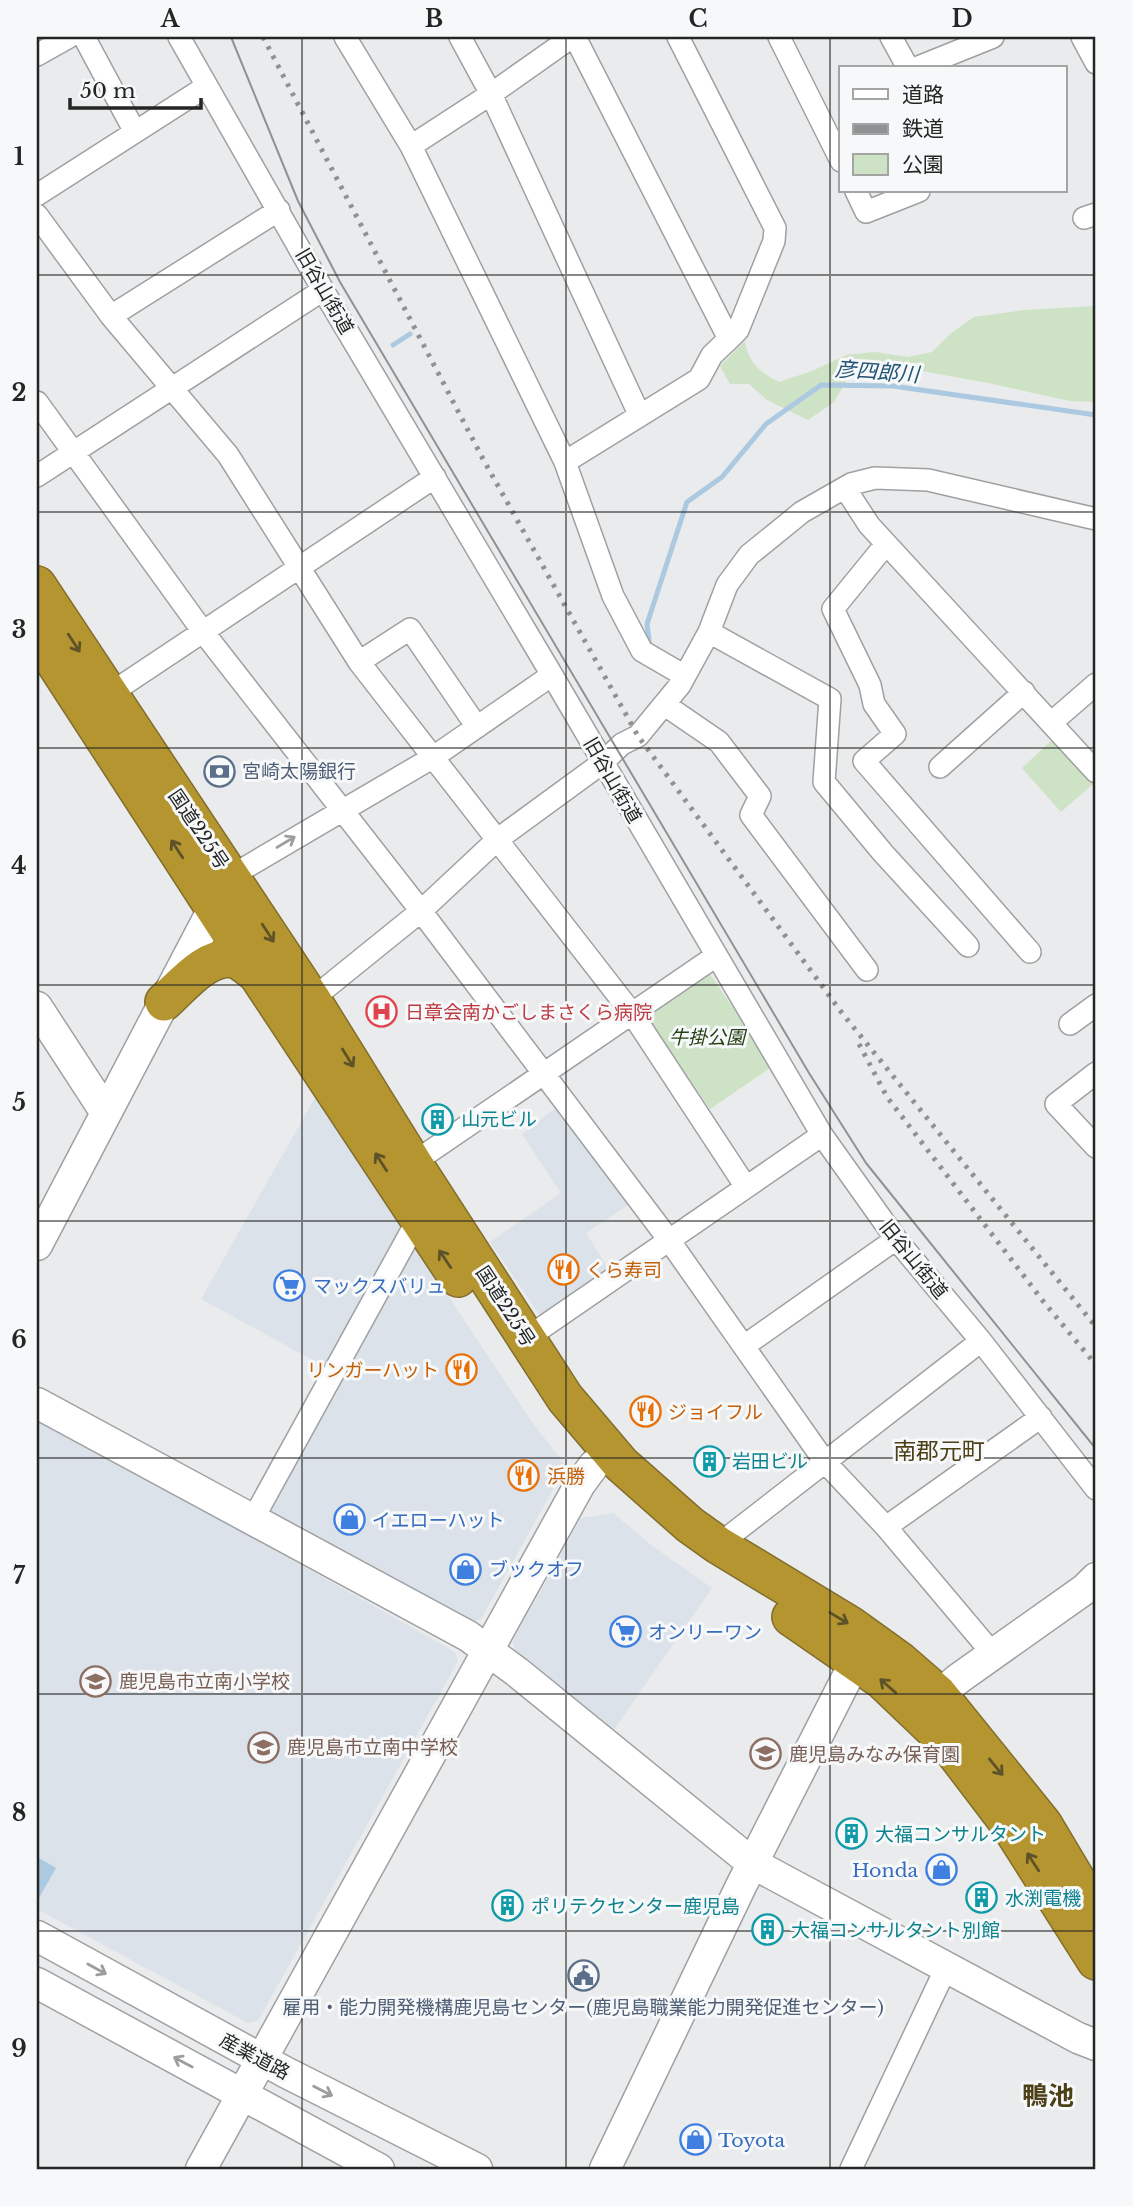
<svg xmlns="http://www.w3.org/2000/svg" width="1133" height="2206" font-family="'Libre Baskerville','Noto Sans JP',serif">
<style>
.built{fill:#dbe2e9}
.green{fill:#cee2c5}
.water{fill:#abc9e1}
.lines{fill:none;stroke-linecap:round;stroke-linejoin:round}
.stream{stroke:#abc9e1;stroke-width:5}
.street-casing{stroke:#9fa0a1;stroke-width:24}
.secondary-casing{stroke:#9fa0a1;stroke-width:33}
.highway-casing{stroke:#826e2c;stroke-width:40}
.street{stroke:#fff;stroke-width:21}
.secondary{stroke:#fff;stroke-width:30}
.highway{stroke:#b59530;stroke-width:37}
.tram{stroke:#909192;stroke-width:2}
.rail{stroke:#909192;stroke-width:5;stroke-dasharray:3.5 7;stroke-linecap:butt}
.oneway{stroke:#5e5229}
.oneway2{stroke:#9c9d9d}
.grid{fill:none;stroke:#242525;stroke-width:2;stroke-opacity:0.55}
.labels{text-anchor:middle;stroke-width:6;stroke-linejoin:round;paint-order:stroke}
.street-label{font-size:19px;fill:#242525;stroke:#f7f8f9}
.service-label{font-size:19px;fill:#4e5e75;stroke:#f7f8f9;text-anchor:start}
.health-label{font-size:19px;fill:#be3a42;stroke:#f7f8f9;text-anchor:start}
.park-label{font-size:19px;font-style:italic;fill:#244014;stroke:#f7f8f9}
.culture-label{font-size:19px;fill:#0d838f;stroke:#f7f8f9;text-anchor:start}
.food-label{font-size:19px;fill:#c56008;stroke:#f7f8f9;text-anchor:start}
.shop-label{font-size:19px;fill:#366cbe;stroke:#f7f8f9;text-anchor:start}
.education-label{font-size:19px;fill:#785e54;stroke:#f7f8f9;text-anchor:start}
.water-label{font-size:21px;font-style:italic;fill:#225475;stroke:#f7f8f9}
.quarter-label{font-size:23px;fill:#4c4017;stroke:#f7f8f9}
.district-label{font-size:26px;font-weight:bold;fill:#4c4017;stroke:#f7f8f9}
.neatline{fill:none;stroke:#242525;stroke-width:2.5}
.grid-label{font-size:23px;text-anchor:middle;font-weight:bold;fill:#242525}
</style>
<rect width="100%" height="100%" fill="#eaebec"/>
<path class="built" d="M317,1094L400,1226L397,1242L327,1368L201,1299Z
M558,1106L631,1203L586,1233L610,1271L541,1317L490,1242L561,1193L522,1134Z
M413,1243L532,1422L566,1466L481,1619L472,1623L271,1515L273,1501Z
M37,1421L237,1529L455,1652L458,1661L258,2021L248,2023L37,1909Z
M613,1513L650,1544L712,1588L613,1731L515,1652L513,1641L581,1518Z"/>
<path class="green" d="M1096,306V402L1070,401L988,383L905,368L866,370L848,378L834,402L808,420L767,400L749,384H730L720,366L745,341C748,363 761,373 779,382L812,371L846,355L876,352L908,357L932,352L950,334L974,317L1025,310Z
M1053,739L1093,784L1061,812L1022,768Z
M703,964L773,1066L710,1109L640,1007Z"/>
<path class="water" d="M37,1857L56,1868L39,1898L37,1896Z"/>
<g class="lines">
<path class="stream" d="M393,345L410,334
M650,648L647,624L687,502L722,477L766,424L821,385L893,386L1096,415"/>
<defs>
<path id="street" d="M84,37L135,132
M179,37L323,290L552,675L822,1135L896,1239L981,1341L1096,1489
M345,37L411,146L565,462L613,596L642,651L685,676
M460,37L491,94L639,414
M678,37L775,228L774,241L738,330L729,339
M779,37L841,161
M891,37L908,68
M1082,37L1096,63
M37,55L69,37
M916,68L993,37
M411,146L491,94L572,37
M856,191L866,212L919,191
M37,195L207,86
M37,215L111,316L228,455L359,662L631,1012L746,1187
M1084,218L1096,214
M111,316L279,210
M37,402L204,633L421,911L669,1240L825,1462L886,1527L993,1654
M565,462L699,379L712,355L729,339L575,37
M37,476L323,290
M845,488L869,525L1096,772
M886,544L833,609L870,685L874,704L895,734L864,761L1030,952
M709,632L830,699L824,782L883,853L968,946
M359,662L410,629L477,727
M108,695L435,477
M665,705L719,742L760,796L751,815L867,970
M1051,723L1096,684
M940,767L1024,692
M231,876L432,758L552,675
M306,1004L421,911L498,839L602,763L622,744L638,736L680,685L709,632L727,585L749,555L802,512L851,484L875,478L928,480L1096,519
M1070,1024L1096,1005
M1096,1073L1056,1104L1096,1147
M413,1163L716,956
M527,1338L822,1135
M744,1346L896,1239
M253,1519L418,1219
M886,1527L1041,1417
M718,1545L981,1341
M851,2169L946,1968"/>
<path id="secondary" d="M37,1007L106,1113
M37,1245L222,892
M37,1403L468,1636L517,1672L752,1863L1078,2038L1096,2045
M924,1708L958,1679L1085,1589L1096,1578
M37,1936L285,2072L477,2169
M37,1983L379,2169
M201,2169L580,1484L594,1465
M605,2169L741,1886L856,1660"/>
<path id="highway" d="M37,585L312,1000L413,1163L565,1398L621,1464L690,1525L718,1545L850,1625L900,1661L938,1694L1043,1824L1096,1913
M37,635L257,974L458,1278
M164,1002C182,986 207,954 234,959C242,961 250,969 257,974
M791,1617L882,1680L946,1741L1007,1821L1096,1961"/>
</defs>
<use href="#street" class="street-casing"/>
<use href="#secondary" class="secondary-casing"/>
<use href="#highway" class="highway-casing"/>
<use href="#street" class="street"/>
<use href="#secondary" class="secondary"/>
<use href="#highway" class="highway"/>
<path class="tram" d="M231,37L298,201L340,282L809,1073L866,1163L1096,1449"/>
<path class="rail" d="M263,37L483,459L638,736L842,1013L1096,1327
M859,1044L887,1097L1043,1301L1096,1365"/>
</g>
<defs><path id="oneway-shaft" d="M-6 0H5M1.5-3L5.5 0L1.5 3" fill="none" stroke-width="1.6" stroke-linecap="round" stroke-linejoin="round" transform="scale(1.75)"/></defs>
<g class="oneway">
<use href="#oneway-shaft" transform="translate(74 643) rotate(57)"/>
<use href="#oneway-shaft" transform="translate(177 849) rotate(-123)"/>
<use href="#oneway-shaft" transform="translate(268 933) rotate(57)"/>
<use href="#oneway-shaft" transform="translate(348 1058) rotate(58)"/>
<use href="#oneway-shaft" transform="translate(381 1162) rotate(-123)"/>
<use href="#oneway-shaft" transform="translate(445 1259) rotate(-124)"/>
<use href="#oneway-shaft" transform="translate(839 1618) rotate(31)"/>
<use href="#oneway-shaft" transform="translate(888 1686) rotate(-139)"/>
<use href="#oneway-shaft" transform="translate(996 1767) rotate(51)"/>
<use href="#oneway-shaft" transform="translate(1033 1862) rotate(-123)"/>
</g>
<g class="oneway2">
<use href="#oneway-shaft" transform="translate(286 842) rotate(-31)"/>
<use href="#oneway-shaft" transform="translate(97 1969) rotate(29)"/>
<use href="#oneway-shaft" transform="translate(183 2062) rotate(-152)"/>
<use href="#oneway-shaft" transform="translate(323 2091) rotate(27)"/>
</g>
<path class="grid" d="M302,37V2169M566,37V2169M830,37V2169M37,275H1096M37,512H1096M37,748H1096M37,985H1096M37,1221H1096M37,1458H1096M37,1694H1096M37,1931H1096"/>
<defs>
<symbol id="bank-ring" viewBox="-11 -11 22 22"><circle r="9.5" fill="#f7f8f9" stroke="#5c6f8a" stroke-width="1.5"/><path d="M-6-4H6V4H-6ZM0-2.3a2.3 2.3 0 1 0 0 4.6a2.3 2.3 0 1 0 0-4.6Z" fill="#5c6f8a"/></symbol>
<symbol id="hospital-ring" viewBox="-11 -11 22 22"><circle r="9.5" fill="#f7f8f9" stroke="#e0444e" stroke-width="1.5"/><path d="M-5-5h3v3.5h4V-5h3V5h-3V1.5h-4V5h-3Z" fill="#e0444e"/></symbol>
<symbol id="building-ring" viewBox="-11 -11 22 22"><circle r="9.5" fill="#f7f8f9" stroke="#0f9aa8" stroke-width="1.5"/><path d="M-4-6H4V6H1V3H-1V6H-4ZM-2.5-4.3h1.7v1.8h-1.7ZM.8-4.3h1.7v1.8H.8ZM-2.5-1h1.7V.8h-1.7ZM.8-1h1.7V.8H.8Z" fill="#0f9aa8"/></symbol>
<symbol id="restaurant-ring" viewBox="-11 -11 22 22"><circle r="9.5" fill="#f7f8f9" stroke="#e8710a" stroke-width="1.5"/><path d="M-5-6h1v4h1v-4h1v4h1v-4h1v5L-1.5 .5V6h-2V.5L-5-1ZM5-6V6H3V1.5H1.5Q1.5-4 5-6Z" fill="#e8710a"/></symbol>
<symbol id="supermarket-ring" viewBox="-11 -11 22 22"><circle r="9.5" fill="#f7f8f9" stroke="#3f7fe0" stroke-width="1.5"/><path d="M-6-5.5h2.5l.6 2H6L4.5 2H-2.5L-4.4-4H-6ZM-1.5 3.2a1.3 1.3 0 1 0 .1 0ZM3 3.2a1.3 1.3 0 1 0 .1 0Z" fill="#3f7fe0"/></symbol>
<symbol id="shop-ring" viewBox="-11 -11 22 22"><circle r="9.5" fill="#f7f8f9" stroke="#3f7fe0" stroke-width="1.5"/><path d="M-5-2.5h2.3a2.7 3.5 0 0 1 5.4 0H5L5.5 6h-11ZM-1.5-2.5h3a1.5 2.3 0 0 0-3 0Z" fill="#3f7fe0"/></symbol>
<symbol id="school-ring" viewBox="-11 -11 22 22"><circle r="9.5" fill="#f7f8f9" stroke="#8d6e63" stroke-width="1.5"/><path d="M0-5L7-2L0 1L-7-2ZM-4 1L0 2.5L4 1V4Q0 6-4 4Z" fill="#8d6e63"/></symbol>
<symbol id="civic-ring" viewBox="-11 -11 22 22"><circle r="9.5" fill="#f7f8f9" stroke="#5c6f8a" stroke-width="1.5"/><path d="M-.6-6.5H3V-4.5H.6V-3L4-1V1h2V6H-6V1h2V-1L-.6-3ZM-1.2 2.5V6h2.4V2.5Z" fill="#5c6f8a"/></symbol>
</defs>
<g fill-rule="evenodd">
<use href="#bank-ring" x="202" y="754" width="35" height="35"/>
<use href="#hospital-ring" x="364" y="994" width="35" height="35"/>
<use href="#building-ring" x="420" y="1102" width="35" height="35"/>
<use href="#restaurant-ring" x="546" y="1252" width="35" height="35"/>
<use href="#supermarket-ring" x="272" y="1268" width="35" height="35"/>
<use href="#restaurant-ring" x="444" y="1352" width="35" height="35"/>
<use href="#restaurant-ring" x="628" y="1394" width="35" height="35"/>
<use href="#building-ring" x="692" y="1444" width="35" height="35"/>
<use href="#restaurant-ring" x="506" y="1458" width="35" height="35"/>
<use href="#shop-ring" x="332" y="1502" width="35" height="35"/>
<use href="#shop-ring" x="448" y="1552" width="35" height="35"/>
<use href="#supermarket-ring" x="608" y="1614" width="35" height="35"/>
<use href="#school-ring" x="78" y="1664" width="35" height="35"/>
<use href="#school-ring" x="246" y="1730" width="35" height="35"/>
<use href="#school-ring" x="748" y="1736" width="35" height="35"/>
<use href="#building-ring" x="834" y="1816" width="35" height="35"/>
<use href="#shop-ring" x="924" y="1852" width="35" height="35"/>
<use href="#building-ring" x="964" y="1880" width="35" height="35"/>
<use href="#building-ring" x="490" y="1888" width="35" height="35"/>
<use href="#building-ring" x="750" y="1912" width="35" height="35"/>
<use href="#civic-ring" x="566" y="1958" width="35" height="35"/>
<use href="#shop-ring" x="678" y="2122" width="35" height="35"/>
</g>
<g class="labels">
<g class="street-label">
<text transform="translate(325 291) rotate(60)" y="7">旧谷山街道</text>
<text transform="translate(613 780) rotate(60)" y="7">旧谷山街道</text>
<text transform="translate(199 829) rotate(56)" y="7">国道225号</text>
<text transform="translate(914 1259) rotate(51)" y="7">旧谷山街道</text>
<text transform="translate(506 1306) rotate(57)" y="7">国道225号</text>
<text transform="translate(255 2056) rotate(28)" y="7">産業道路</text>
</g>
<g class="service-label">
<text x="242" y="778">宮崎太陽銀行</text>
<text x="583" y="2014" text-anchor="middle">雇用・能力開発機構鹿児島センター(鹿児島職業能力開発促進センター)</text>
</g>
<g class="health-label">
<text x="405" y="1019">日章会南かごしまさくら病院</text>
</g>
<g class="park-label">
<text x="707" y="1044">牛掛公園</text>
</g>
<g class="culture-label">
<text x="461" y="1126">山元ビル</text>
<text x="732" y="1468">岩田ビル</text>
<text x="875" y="1841">大福コンサルタント</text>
<text x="1005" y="1905">水渕電機</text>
<text x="531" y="1913">ポリテクセンター鹿児島</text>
<text x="791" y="1937">大福コンサルタント別館</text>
</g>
<g class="food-label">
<text x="586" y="1277">くら寿司</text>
<text x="439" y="1377" text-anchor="end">リンガーハット</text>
<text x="668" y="1419">ジョイフル</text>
<text x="547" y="1483">浜勝</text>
</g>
<g class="shop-label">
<text x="313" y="1293">マックスバリュ</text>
<text x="372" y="1527">イエローハット</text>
<text x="489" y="1576">ブックオフ</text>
<text x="648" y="1639">オンリーワン</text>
<text x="918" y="1877" text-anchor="end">Honda</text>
<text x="718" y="2147">Toyota</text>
</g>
<g class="education-label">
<text x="119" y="1688">鹿児島市立南小学校</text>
<text x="287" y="1754">鹿児島市立南中学校</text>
<text x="789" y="1761">鹿児島みなみ保育園</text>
</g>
<g class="water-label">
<text transform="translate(877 372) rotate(4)" y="7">彦四郎川</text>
</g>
<g class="quarter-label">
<text x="939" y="1459">南郡元町</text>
</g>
<g class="district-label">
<text x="1048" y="2105">鴨池</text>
</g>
</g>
<rect width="1133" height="2206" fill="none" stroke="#f7f8f9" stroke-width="77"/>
<rect x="839" y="66" width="228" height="126" fill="#f7f8f9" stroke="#a3a4a4" stroke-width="2"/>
<rect x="853" y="89" width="35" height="10" fill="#ffffff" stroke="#a3a4a4" stroke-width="2"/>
<text x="902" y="102" font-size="21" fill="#242525">道路</text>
<rect x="853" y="124" width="35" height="10" fill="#909192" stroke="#a3a4a4" stroke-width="2"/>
<text x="902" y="136" font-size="21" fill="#242525">鉄道</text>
<rect x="853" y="154" width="35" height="21" fill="#cee2c5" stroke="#a3a4a4" stroke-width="2"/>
<text x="902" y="172" font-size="21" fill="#242525">公園</text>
<path d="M70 98v10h131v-10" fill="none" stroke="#242525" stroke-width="3.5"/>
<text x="80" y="98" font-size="21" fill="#242525" stroke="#f7f8f9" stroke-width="5" paint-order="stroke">50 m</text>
<rect x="38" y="38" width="1056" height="2130" class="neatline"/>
<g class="grid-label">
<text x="170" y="27">A</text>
<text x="434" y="27">B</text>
<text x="698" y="27">C</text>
<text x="962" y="27">D</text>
<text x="19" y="165">1</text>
<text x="19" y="401">2</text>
<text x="19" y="638">3</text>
<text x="19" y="874">4</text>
<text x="19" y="1111">5</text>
<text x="19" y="1348">6</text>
<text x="19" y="1584">7</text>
<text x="19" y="1821">8</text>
<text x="19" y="2057">9</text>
</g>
</svg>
